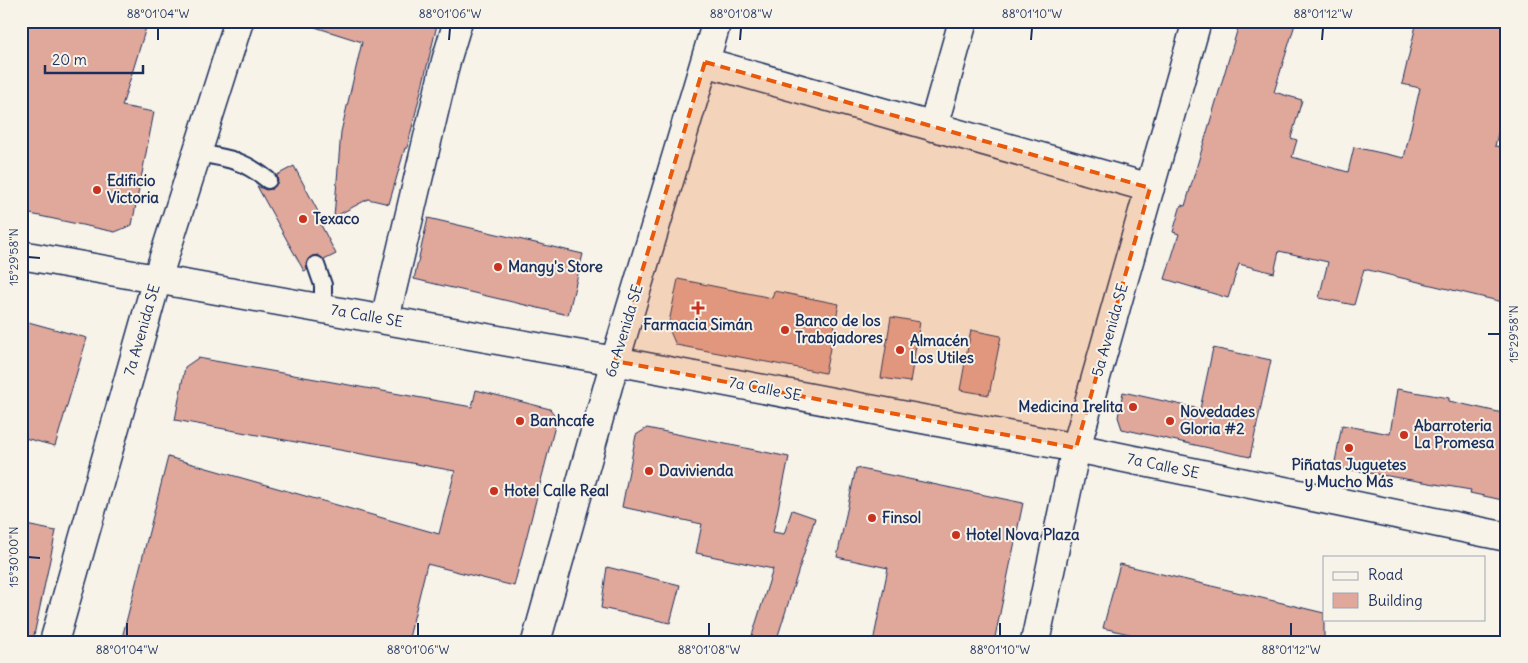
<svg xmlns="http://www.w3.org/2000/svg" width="1528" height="663" font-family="Delius,sans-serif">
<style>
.building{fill:#e0a79b;stroke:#1b2f5e}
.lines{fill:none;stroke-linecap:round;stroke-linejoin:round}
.lane-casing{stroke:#1b2f5e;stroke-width:20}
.street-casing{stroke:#1b2f5e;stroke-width:31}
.secondary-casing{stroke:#1b2f5e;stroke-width:31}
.lane{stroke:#f7f3e8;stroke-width:16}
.street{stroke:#f7f3e8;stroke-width:28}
.secondary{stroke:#f7f3e8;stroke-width:28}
.marked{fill:#e8590c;fill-opacity:0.2;stroke:#e8590c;stroke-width:4;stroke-dasharray:10 6;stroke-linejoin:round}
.ticks{fill:none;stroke:#1b2f5e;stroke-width:2}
.poi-dot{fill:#c8321e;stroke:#f7f3e8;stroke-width:2}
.labels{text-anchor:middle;stroke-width:4;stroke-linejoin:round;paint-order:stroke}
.poi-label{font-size:15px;font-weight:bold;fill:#1b2f5e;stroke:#f7f3e8;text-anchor:start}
.street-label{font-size:15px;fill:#1b2f5e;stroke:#f7f3e8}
.neatline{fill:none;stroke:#1b2f5e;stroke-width:2}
.ticks-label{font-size:12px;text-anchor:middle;fill:#1b2f5e}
</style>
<rect width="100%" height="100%" fill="#f7f3e8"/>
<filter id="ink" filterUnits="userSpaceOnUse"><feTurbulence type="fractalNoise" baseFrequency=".02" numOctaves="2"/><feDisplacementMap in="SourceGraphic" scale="10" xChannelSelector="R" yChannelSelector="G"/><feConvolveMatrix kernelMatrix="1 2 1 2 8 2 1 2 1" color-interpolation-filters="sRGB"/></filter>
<g filter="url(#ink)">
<path class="building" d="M21,21H148L122,106L154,112L132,225L115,232L21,212Z
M315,21H438L407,148H405L389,204L368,199L334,217L341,132L362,42L315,27Z
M1240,21H1296L1274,92L1302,100L1291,138L1297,140L1292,157L1348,172L1354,147L1404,158L1420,88L1402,84L1417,21H1507V97L1495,146L1507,148V303L1364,269L1354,305L1319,298L1328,262L1279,251L1274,273L1239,264L1228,298L1165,279L1179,234L1173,232L1181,205L1185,206Z
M294,166L324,223L321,225L336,254L324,260L318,255L312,256L308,259L306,264L307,270L304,271L257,186L266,190L272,189L278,182L277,175Z
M428,218L583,254L568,315L414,279Z
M678,279L772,298L774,291L839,304L825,373L676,345L668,327Z
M891,317L920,322L910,382L881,378Z
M21,320L87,338L55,446L21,437Z
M971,330L1001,336L989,395L960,390Z
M1213,348L1271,360L1250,457L1122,429L1118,417L1123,392L1200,409Z
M198,358L472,407L476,390L550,409L557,418L514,586L427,564L408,642H121L168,457L439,534L455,471L175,420L185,367Z
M1397,389L1449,398V401L1507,414V501L1470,493L1471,490L1334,467L1342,425L1390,434Z
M647,428L789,457L773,532L784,534L792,510L815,518L776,642H750L773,569L696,553L702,524L622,507L636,435Z
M856,468L1023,503L994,642H873L888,568L837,557Z
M21,524L56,531L33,640L21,639Z
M1120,564L1324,613V642H1164L1103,628Z
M607,567L680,585L670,623L601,608Z"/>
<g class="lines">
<defs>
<path id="lane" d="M197,153C228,158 243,160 268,180
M316,265L323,285V308"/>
<path id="street" d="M705,62L1150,188
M933,127L963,21
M385,319L446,61L458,21
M54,642L157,279
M536,642L615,361L717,21
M1035,642L1076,448L1197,21"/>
<path id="secondary" d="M21,255L615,361L1076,448L1507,537
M157,279L239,21"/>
</defs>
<use href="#lane" class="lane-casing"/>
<use href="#street" class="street-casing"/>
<use href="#secondary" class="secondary-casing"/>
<use href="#lane" class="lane"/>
<use href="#street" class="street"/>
<use href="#secondary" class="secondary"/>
</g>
</g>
<path class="marked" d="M705,62L1150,188L1076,448L615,361Z"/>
<path class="ticks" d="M158,40V28M449,40L450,28M740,40L741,28M1031,40L1032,28M1322,40L1323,28M28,257L40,258M1488,334H1500M28,557L40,558M127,636V623M418,636V623M709,636V623M1000,636V623M1291,636V623"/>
<g class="poi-dot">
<circle cx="97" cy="190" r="5"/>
<circle cx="303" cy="219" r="5"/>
<circle cx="498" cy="267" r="5"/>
<path d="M695.5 300.5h5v5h5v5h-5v5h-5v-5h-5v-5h5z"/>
<circle cx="785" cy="330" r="5"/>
<circle cx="900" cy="350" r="5"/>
<circle cx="1133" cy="407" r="5"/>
<circle cx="520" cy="421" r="5"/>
<circle cx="1170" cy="421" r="5"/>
<circle cx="1404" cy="435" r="5"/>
<circle cx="1349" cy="448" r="5"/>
<circle cx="649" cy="471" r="5"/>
<circle cx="494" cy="491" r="5"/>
<circle cx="872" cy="518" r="5"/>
<circle cx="956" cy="535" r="5"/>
</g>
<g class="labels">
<g class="poi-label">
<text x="107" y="186">Edificio<tspan x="107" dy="17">Victoria</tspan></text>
<text x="313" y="224">Texaco</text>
<text x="508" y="272">Mangy's Store</text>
<text x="795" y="326">Banco de los<tspan x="795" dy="17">Trabajadores</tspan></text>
<text x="698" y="330" text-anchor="middle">Farmacia Simán</text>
<text x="910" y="346">Almacén<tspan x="910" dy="17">Los Utiles</tspan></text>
<text x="1123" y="412" text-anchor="end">Medicina Irelita</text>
<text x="1180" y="417">Novedades<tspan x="1180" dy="17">Gloria #2</tspan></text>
<text x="530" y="426">Banhcafe</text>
<text x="1414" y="431">Abarroteria<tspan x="1414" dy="17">La Promesa</tspan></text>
<text x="1349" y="470" text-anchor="middle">Piñatas Juguetes<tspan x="1349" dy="17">y Mucho Más</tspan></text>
<text x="659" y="476">Davivienda</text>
<text x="504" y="496">Hotel Calle Real</text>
<text x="882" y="523">Finsol</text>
<text x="966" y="540">Hotel Nova Plaza</text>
</g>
<g class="street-label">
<text transform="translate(367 316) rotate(10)" y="5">7a Calle SE</text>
<text transform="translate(142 330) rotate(-74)" y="5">7a Avenida SE</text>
<text transform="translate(1110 330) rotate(-74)" y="5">5a Avenida SE</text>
<text transform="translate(624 331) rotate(-73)" y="5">6a Avenida SE</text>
<text transform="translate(765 389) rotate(11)" y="5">7a Calle SE</text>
<text transform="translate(1163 466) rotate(12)" y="5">7a Calle SE</text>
</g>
</g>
<rect width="1528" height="663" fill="none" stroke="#f7f3e8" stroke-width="55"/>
<rect x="1323" y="556" width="162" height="65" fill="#f7f3e8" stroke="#9fa5b1"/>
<rect x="1333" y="572" width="25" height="8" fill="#f7f3e8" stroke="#9fa5b1"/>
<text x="1368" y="580" font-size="15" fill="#1b2f5e">Road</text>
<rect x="1333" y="593" width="25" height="15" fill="#e0a79b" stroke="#9fa5b1"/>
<text x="1368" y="606" font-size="15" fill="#1b2f5e">Building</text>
<path d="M45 65v8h98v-8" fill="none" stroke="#1b2f5e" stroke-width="2.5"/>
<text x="52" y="65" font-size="15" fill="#1b2f5e" stroke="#f7f3e8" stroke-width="4" paint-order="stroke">20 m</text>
<rect x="28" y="28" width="1472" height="608" class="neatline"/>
<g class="ticks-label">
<text x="158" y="18">88°01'04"W</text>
<text x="450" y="18">88°01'06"W</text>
<text x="741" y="18">88°01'08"W</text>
<text x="1032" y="18">88°01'10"W</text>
<text x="1323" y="18">88°01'12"W</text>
<text transform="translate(14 257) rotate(-90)" y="4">15°29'58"N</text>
<text transform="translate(1514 334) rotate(-90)" y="4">15°29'58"N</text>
<text transform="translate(14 557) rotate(-90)" y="4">15°30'00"N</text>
<text x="127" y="654">88°01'04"W</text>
<text x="418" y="654">88°01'06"W</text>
<text x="709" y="654">88°01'08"W</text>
<text x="1000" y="654">88°01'10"W</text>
<text x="1291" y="654">88°01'12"W</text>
</g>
</svg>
